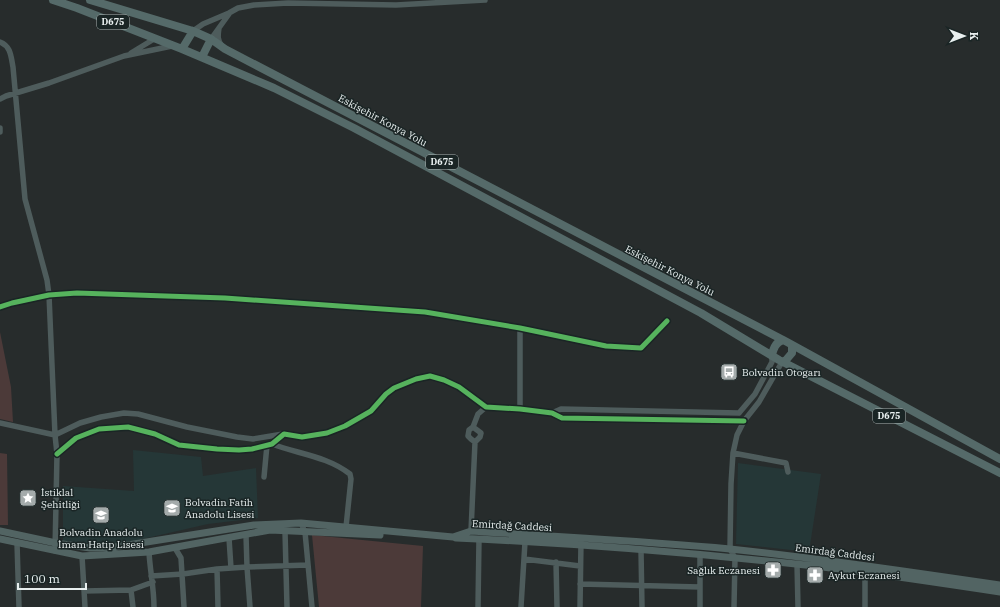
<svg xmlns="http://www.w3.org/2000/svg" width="1000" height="607" font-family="'IBM Plex Serif',serif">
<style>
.built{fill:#253737}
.green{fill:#4c3a39}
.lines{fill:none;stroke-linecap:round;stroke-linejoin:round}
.minor{stroke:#4e5c5c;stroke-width:5.5}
.major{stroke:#526463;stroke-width:7}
.highway{stroke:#556a69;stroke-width:8}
.cycleway-casing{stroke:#1a2525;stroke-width:8}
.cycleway{stroke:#56b35d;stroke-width:5}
.labels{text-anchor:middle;stroke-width:3;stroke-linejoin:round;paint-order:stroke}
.shield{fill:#1a2525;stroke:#aab2b2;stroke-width:1}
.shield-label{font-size:9px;font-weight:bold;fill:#e8efef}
.street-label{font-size:10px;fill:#e8efef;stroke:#1a2525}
.poi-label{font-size:10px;fill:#e8efef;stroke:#1a2525;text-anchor:start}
</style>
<rect width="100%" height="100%" fill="#272c2c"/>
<path class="built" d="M133,450L201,457L203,476L256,468L258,518L208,524L125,543L97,544L63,541V486L134,491Z
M738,463L821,474L809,552L736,544Z"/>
<path class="green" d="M0,332L11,387L13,422L0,419Z
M0,453L7,454L8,525H0Z
M312,535L423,546L421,607H319Z"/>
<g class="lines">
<path class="minor" d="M219,28C218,35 217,40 222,46
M193,31L203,24L229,13L238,8L254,5L288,3L396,5L485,0
M211,39L229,14
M0,42C11,46 11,57 13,67L25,199L47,280L49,295L55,435L57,454L55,551
M131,53L154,39
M0,99L6,96L49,83L124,56L172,46
M0,128V132
M0,307L12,303L49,295L77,293L225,298L425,312L520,328L606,346L641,348L667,321
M520,409V328
M552,413L561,409L739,413
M739,413L755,394L772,362V356
M0,423L55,435L80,423L101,417L124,413L138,414L187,427L237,437L253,439L283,434
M473,427L481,433L480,437L475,442
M272,444C298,454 327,456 350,474L351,479L346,527
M733,453L786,463L788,472
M57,454L76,438L99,429L128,427L155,434L179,445L217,449L239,450L252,449L272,444L284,434L302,437L327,433L345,426L371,411L386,394L394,388L416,379L430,376L444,380L459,387L486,407L520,409L552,413L562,418L744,421
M264,477L267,445
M301,523L305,532L312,607
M285,531L287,607
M471,531L475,442L471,439L468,436L469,430L473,427L478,414L486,407
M246,535L247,567L250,607
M229,538L231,568
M17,543L19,607
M175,548L181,558L184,607
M641,550L642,607
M149,552C150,571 154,588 154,607
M700,555V607
M82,556L85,607
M524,559L580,566
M556,562L557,607
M797,564L798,607
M217,569L218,607
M865,569V607
M151,576L183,574L217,569L247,567L308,565
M580,584L700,587
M131,590L133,607
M84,591L131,590L153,582
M478,607L479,539
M521,607L525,542
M580,607L581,542
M734,607L735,558L730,549L731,484L733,453L737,435L744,421L759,402L782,362"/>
<path class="major" d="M0,531L56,543L90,548L115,547L254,525L301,523L453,537L471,531C557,537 644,541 730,549C820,558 910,572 1000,585
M456,538C570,543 683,552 796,564C865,571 932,582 1000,592
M0,539L82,556L149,552L270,530L380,535"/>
<path class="highway" d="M53,0L77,8L182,49L274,88L354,128L701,313L779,360L1000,473
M90,0L193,31L211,39L225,49L787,342L1000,459
M182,49L193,31
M202,57L211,39
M772,356C773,349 775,342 783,340
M782,362L786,360L792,353V345"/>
<defs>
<path id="cycleway" d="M0,307L12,303L49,295L77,293L225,298L425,312L520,328L606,346L641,348L667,321
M57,454L76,438L99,429L128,427L155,434L179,445L217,449L239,450L252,449L272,444L284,434L302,437L327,433L345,426L371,411L386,394L394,388L416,379L430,376L444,380L459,387L486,407L520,409L552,413L562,418L744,421"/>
</defs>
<use href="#cycleway" class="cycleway-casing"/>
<use href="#cycleway" class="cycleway"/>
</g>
<defs>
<symbol id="bus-square" viewBox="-11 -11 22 22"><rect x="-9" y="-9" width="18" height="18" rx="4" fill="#a4abab" stroke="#1a2525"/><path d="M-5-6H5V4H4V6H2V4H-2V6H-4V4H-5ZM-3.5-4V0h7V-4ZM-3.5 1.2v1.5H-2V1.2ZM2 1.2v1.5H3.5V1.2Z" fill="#fff"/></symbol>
<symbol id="sight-square" viewBox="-11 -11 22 22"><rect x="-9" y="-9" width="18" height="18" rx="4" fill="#a4abab" stroke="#1a2525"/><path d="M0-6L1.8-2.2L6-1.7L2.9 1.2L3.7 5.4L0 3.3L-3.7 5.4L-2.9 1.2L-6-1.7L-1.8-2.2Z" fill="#fff"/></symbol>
<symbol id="school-square" viewBox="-11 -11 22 22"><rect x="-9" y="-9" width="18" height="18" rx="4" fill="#a4abab" stroke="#1a2525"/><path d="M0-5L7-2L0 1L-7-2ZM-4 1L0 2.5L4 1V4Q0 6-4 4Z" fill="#fff"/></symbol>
<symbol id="pharmacy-square" viewBox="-11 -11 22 22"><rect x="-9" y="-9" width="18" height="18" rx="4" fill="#a4abab" stroke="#1a2525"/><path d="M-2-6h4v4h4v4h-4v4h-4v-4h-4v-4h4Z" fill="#fff"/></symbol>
</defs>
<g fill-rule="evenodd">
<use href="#bus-square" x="719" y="362" width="20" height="20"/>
<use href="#sight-square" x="18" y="488" width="20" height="20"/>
<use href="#school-square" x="162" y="498" width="20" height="20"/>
<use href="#school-square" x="91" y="505" width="20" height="20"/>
<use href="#pharmacy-square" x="763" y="560" width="20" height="20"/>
<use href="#pharmacy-square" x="805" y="565" width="20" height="20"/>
</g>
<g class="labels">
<g class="shield">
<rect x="97" y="15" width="32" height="14" rx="3"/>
<rect x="426" y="155" width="32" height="14" rx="3"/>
<rect x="873" y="409" width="32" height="14" rx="3"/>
</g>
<g class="shield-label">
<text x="113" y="25">D675</text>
<text x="442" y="165">D675</text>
<text x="889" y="419">D675</text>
</g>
<g class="street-label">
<text transform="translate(383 120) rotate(28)" y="4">Eskişehir Konya Yolu</text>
<text transform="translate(670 270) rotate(27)" y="4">Eskişehir Konya Yolu</text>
<text transform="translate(512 525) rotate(3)" y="4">Emirdağ Caddesi</text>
<text transform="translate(835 552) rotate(7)" y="4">Emirdağ Caddesi</text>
</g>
<g class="poi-label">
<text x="742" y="376">Bolvadin Otogarı</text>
<text x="41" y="496">İstiklal<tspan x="41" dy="12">Şehitliği</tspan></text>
<text x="185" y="506">Bolvadin Fatih<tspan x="185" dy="12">Anadolu Lisesi</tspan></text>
<text x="101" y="536" text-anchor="middle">Bolvadin Anadolu<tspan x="101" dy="12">İmam Hatip Lisesi</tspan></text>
<text x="760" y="574" text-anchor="end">Sağlık Eczanesi</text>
<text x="828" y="579">Aykut Eczanesi</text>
</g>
</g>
<g transform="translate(964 36) rotate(90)" stroke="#1a2525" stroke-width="3" paint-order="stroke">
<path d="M0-3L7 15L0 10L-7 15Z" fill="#e8efef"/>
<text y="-6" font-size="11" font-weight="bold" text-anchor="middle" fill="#e8efef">K</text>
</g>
<path d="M18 583v6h68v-6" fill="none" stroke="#e8efef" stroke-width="2"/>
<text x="24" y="583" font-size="12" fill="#e8efef" stroke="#1a2525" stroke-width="3" paint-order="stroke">100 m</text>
</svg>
